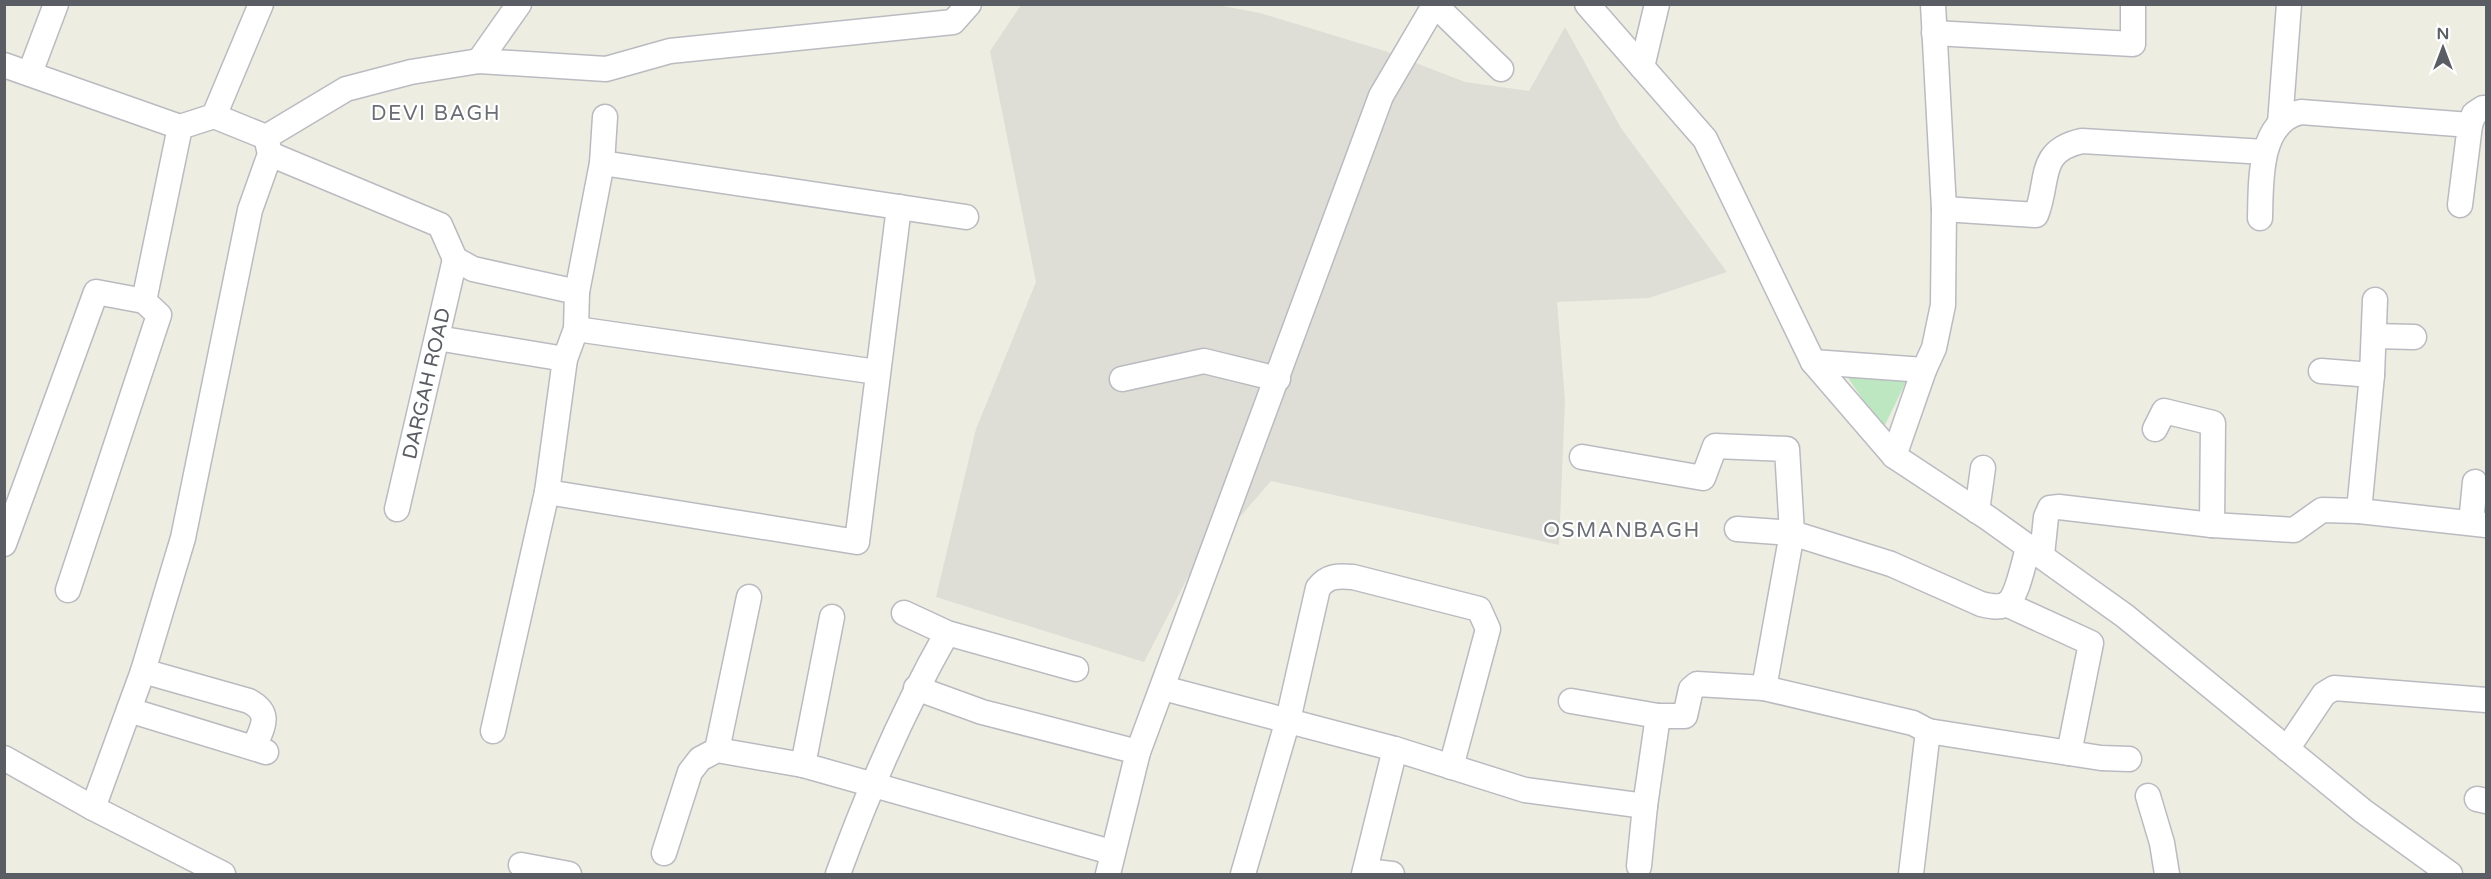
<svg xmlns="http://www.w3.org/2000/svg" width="2491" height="879" font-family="'Varela Round',sans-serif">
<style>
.industrial{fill:#deded6}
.green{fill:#bce7c1}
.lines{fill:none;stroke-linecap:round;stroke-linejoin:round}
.minor-casing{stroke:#babbc1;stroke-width:27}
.minor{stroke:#fff;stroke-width:24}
.labels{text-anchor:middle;stroke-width:4.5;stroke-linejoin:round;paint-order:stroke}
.street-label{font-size:20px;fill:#5a5d63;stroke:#fff}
.neighbourhood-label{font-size:21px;letter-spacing:1.5px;fill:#6b6f75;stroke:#fff}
</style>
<rect width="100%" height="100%" fill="#eeede2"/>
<path class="industrial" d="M1021,5H1217L1260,13L1385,51L1465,82L1529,91L1565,27L1621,128L1727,272L1649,298L1557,302L1565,401L1559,545L1271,481L1188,577L1144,662L936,597L976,429L1036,282L990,51Z"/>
<path class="green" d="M1834,357L1915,363L1883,429Z"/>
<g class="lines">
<defs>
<g id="minor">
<path d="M1587,4L1705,139L1813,362L1894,456L1988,518L2125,616L2363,811L2450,874"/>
<path d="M1435,5L1501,69"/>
<path d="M1934,33L2133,44V4"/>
<path d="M479,61L519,4"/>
<path d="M4,65L180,127L214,116L266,137L346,89L411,72L479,61L606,69L670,51L953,22L969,4"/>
<path d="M1642,67L1657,4"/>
<path d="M30,73L56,4"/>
<path d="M214,116L261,4"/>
<path d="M2280,123L2289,4"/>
<path d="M2470,125L2474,114L2483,108H2486"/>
<path d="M270,154L440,225L455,259L473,269L577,292"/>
<path d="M602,163L966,217"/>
<path d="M1944,209L2036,215C2050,181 2036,151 2082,141L2265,152"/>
<path d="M2260,218C2261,183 2258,121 2301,112L2470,125L2460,205"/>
<path d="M576,329L877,372"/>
<path d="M2374,336L2414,337"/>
<path d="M437,338L565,359"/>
<path d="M1813,362L1924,370"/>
<path d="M2321,371L2372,375"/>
<path d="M1122,379L1204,361L1278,379"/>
<path d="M2155,429L2164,411L2213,423L2212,525"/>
<path d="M1894,456L1924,370L1934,348L1943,305L1944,209L1933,4"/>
<path d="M1582,457L1703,478L1715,446L1787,449L1792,533L1891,564L1981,604C1989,606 1997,608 2005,605C2017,599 2024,561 2028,548"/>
<path d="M547,492L857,542L899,207"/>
<path id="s1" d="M397,509L455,259"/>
<path d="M1977,511L1983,468"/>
<path d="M2359,511L2372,375L2375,300"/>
<path d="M2471,523L2475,482"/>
<path d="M1737,529L1792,533L1764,688L1913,723L1928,731L1911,874"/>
<path d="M4,544L96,292L144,301"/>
<path d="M2042,555L2046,517L2050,508L2059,507L2212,525L2294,530L2322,510L2359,511L2486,525"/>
<path d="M68,590L159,315L144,301L180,127"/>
<path d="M2006,604L2091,643L2069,753"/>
<path d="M904,613L947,633L1076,669"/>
<path d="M143,671L249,701C273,714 262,727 254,748"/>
<path d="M916,688L982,712L1138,752"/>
<path d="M1163,688L1395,749L1525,790L1645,806L1658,716H1685L1691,689L1697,684L1764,688"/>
<path d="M1571,701L1658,716"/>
<path d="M129,710L266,752"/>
<path d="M493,731L547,492L565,359L576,329L577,292L602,163L605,117"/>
<path d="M1928,731L2101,758L2129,759"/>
<path d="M2287,749L2324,694L2334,688L2486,700"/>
<path d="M717,750L749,597"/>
<path d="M4,758L93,808L223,874"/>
<path d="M803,765L832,617"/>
<path d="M2148,796L2162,843L2167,874"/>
<path d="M2477,799L2486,801"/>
<path d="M93,808L143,671L183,538L250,210L270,154L266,137"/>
<path d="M664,853L690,772L700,759L717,750L803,765L1111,852"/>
<path d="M521,865L569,874"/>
<path d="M1639,866L1645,806"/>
<path d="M1365,871L1392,874"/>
<path d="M838,874C869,789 902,712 947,633"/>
<path d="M1108,874L1138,752L1381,96L1435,4"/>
<path d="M1243,874L1288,720L1318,588C1328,575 1338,576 1353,577L1479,609L1488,629L1451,767"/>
<path d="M1364,874L1395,749"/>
</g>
</defs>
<use href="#minor" class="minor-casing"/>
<use href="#minor" class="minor"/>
</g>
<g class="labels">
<g class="street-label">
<text dy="7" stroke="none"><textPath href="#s1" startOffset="129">DARGAH ROAD</textPath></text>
</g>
<g class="neighbourhood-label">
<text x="436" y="120">DEVI BAGH</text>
<text x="1622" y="537">OSMANBAGH</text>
</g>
</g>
<rect width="2491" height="879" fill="none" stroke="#5a5d63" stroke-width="12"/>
<g transform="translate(2443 48)" stroke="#ffffff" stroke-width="4.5" paint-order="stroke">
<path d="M0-4.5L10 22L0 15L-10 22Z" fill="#5a5d63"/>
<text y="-9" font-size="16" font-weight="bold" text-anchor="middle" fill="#5a5d63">N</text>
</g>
</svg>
